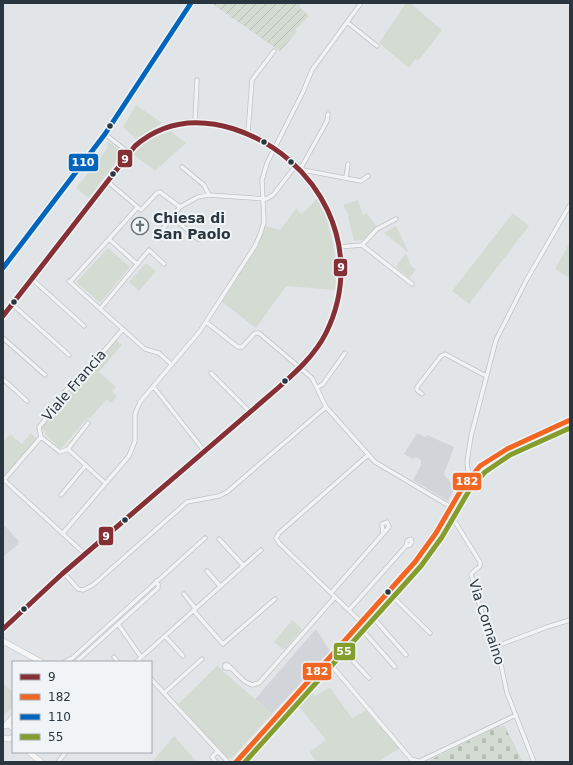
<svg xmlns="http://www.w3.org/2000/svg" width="573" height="765" font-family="'DejaVu Sans',sans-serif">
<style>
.built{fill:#d1d5da}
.green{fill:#d4dbd3}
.cemetery{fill:url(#cemetery-stones)}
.garden{fill:url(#garden-furrows)}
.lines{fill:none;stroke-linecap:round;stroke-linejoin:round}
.street-casing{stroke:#c0c3c5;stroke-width:5}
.secondary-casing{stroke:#c0c3c5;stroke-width:6}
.primary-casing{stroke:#bec2c5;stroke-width:7}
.street{stroke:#f1f3f4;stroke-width:3.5}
.secondary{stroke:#f6f6f6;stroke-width:5}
.primary{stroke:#f6f6f6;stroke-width:5.5}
.bus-1-casing{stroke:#f0f4f6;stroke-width:8}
.bus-2-casing{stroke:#f0f4f6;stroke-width:8}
.bus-3-casing{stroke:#f0f4f6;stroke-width:8}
.bus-4-casing{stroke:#f0f4f6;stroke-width:8}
.bus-1{stroke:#863036;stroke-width:5}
.bus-2{stroke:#f26522;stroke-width:5}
.bus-3{stroke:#0065bd;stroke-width:5}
.bus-4{stroke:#839e2c;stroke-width:5}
.bus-dot{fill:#2a363f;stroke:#f0f4f6;stroke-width:1.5}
.labels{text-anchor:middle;stroke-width:4;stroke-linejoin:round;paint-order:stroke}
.poi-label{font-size:14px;font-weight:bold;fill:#2a363f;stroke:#f0f4f6;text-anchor:start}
.street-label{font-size:14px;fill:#2a363f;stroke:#f0f4f6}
.line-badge{stroke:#f0f4f6;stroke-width:1.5}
.badge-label{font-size:11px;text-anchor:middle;font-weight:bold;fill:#fff}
</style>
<defs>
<pattern id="cemetery-stones" width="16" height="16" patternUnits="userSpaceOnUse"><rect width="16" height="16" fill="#d4dbd3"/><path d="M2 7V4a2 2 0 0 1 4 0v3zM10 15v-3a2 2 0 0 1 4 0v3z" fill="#b6bdb6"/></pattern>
<pattern id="garden-furrows" width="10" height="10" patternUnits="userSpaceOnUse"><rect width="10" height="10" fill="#d4dbd3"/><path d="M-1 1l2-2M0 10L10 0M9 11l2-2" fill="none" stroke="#b6bdb6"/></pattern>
</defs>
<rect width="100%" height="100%" fill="#e2e5e7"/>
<path class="built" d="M417,433L425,437L427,435L454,447L444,474L455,488L448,501L413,480L421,465V460L415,457L413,459L404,454Z
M3,524L19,541L18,544L3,557Z
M316,629L330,651L272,714L255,699Z"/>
<path class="green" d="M406,3H410L442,30L418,61L415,59L409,68L379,43Z
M136,105L162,123L136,139L123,127Z
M168,129L186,143L155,171L133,154L151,137Z
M108,141L123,153L89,198L76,188L107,149Z
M318,198C332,228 338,257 335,290L286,286L256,328L222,302L256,249L266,226L280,230L296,209L302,214Z
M358,200L363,215L367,213L376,226L363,240L354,241L348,217L349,216L343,205Z
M513,213L529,226L469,304L452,291Z
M396,226L409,253L384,233Z
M570,242V278L555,269Z
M108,248L130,267L100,303L76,282Z
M406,253L411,266L416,270L409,278L396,267Z
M146,263L156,271L139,291L129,282Z
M115,339L122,345L99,372L116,387L112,392L117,396L111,403L107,399L90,418L88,417L61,449L45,434L46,432L40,427L49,417L46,414L66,392L69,394Z
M31,433L37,439L4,477L3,442L10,434L22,444Z
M292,620L302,629L284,650L274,642Z
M217,666L272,714L232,758H227L178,704Z
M3,683L13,692V707L3,715Z
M308,686L315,696L330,688L352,718L366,710L381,728L385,725L403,746L378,762H316L310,752L326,740L294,701Z
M174,736L196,761L195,762H152Z"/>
<path class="cemetery" d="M504,725L523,762H426L499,726L500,728Z"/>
<path class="garden" d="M211,3H300V8L309,16L295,30L297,32L280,51Z"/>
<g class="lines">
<defs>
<path id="street" d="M347,22L377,46
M195,122L197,80
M248,132L252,80L274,51
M105,134L129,153
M182,167L204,185L209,195
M301,168L327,121L328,114
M303,170L361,181L368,176
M346,177L348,164
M107,181L141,210L157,193L160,192L180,207L198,197L209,195L266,199L273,195L297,164
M172,217L198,239
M162,230L180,207
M109,239L137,264
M362,245L377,229L396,219
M338,247L362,245L412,284
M32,279L84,326
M69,281L145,349L159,353L172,365
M70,282L137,208
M12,304L69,355
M100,309L149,250L164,264
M3,316L135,146C159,123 189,119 221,125C314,143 370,246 326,333C310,365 272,393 245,417C166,489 80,554 3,629
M206,322L238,347H242L255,333H259L312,378L326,407
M3,338L45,375
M211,373L250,412
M3,379L27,401
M153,386L205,452
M318,387L323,384L345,353
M422,394L417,390V387L441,356L445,354L486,376
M41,437L60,452L68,449L105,483
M68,449L88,423
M469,478L467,462L471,436L496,340L527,279L570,205
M3,479L85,554
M4,480L41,437L39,427L45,420L46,414L70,386L79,380L123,329
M61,495L86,465
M447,515L454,520L480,562V566L471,574L484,621L497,646L507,693L534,762
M63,533L129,456L135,441V414L140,402L200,331L255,246L261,232L264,222L262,180L267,163L303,92L312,70L361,3
M219,539L243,565
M207,571L220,586
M64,573L78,589L83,590L93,585L187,502L219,496L227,492L326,407L375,462L451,507
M388,592L430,633
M331,593L389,527L387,522L382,524L383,534
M184,594L195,608
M193,610L223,644L275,599
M349,610L406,546L410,545L412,542L411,539L407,541L406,546
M369,613L406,655
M361,622L279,543L276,538L279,533L368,455
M118,624L141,657
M358,625L395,667
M165,636L183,656
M339,646L369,678
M497,646L547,627L570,620
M114,657L118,662
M327,660L411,759L418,761
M64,662L70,659
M68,662L205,538
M76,662L158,588V584L156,581
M136,662L261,550
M231,668H225V665H228L244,681L252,685L259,683L335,597
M151,679L228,762
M164,693L202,659
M58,762L66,752
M216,762L212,757L218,751
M418,762L516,715"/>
<path id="secondary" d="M3,641L41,662
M6,725L13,717
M3,726L9,725L13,728
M3,738L9,739L13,737
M29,752L41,762
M236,762L415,562C427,547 438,531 447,514C459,494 468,475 487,461C512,442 544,437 570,420"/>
<path id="primary" d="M3,268L105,134L191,3"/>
</defs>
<use href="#street" class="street-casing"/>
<use href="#secondary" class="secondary-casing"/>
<use href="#primary" class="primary-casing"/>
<use href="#street" class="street"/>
<use href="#secondary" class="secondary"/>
<use href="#primary" class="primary"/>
<defs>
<path id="bus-1" d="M3,316L135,146C164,121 199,118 234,129C320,157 367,250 326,333C315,355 296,372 278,388L62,574L3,629"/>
<path id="bus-2" d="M236,762L415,562L436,533L464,485L480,466L507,449L570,420"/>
<path id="bus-3" d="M3,268L105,134L191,3"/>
<path id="bus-4" d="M245,762L421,566L442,537L470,489L485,472L510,455L570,428"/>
</defs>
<use href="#bus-1" class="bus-1-casing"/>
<use href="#bus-2" class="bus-2-casing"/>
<use href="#bus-3" class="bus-3-casing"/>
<use href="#bus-4" class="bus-4-casing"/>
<use href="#bus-1" class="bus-1"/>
<use href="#bus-2" class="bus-2"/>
<use href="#bus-3" class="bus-3"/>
<use href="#bus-4" class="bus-4"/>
</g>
<defs>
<symbol id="church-ring" viewBox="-11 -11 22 22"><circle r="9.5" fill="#f0f4f6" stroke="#6a737a" stroke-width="1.5"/><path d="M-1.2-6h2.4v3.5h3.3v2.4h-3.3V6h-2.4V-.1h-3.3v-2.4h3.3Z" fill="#6a737a"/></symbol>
</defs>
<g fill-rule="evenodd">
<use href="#church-ring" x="130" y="216" width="20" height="20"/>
</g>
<g class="bus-dot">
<circle cx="110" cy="126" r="3.5"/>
<circle cx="264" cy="142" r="3.5"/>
<circle cx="291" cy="162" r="3.5"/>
<circle cx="113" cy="174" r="3.5"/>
<circle cx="14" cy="302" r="3.5"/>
<circle cx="285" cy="381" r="3.5"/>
<circle cx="125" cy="520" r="3.5"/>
<circle cx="388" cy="592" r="3.5"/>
<circle cx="24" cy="609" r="3.5"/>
</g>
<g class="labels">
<g class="poi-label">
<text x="153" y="223">Chiesa di<tspan x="153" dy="16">San Paolo</tspan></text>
</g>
<g class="street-label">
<text transform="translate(74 385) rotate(-49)" y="5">Viale Francia</text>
<text transform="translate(487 622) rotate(72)" y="5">Via Cornaino</text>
</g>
</g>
<g class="line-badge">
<rect x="117" y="149" width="16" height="19" rx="4" fill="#863036"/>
<rect x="68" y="153" width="31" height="19" rx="4" fill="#0065bd"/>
<rect x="333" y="258" width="15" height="19" rx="4" fill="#863036"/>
<rect x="452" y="472" width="30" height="19" rx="4" fill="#f26522"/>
<rect x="98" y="526" width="16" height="20" rx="4" fill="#863036"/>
<rect x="333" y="642" width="23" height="19" rx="4" fill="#839e2c"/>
<rect x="302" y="662" width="30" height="19" rx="4" fill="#f26522"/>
</g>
<g class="badge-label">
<text x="125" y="163">9</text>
<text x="83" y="166">110</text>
<text x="341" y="271">9</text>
<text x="467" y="485">182</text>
<text x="106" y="540">9</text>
<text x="344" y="655">55</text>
<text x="317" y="675">182</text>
</g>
<rect width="573" height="765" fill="none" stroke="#2a363f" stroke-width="8"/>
<rect x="12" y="661" width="140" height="92" fill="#f0f4f6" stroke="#a1a8ad"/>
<rect x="20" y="674" width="20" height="6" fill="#863036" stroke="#a1a8ad"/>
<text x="48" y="681" font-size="12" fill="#2a363f">9</text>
<rect x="20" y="694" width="20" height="6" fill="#f26522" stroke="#a1a8ad"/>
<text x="48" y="701" font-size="12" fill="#2a363f">182</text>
<rect x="20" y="714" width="20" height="6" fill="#0065bd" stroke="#a1a8ad"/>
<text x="48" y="721" font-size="12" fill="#2a363f">110</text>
<rect x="20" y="734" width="20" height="6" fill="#839e2c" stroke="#a1a8ad"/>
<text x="48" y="741" font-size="12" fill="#2a363f">55</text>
</svg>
